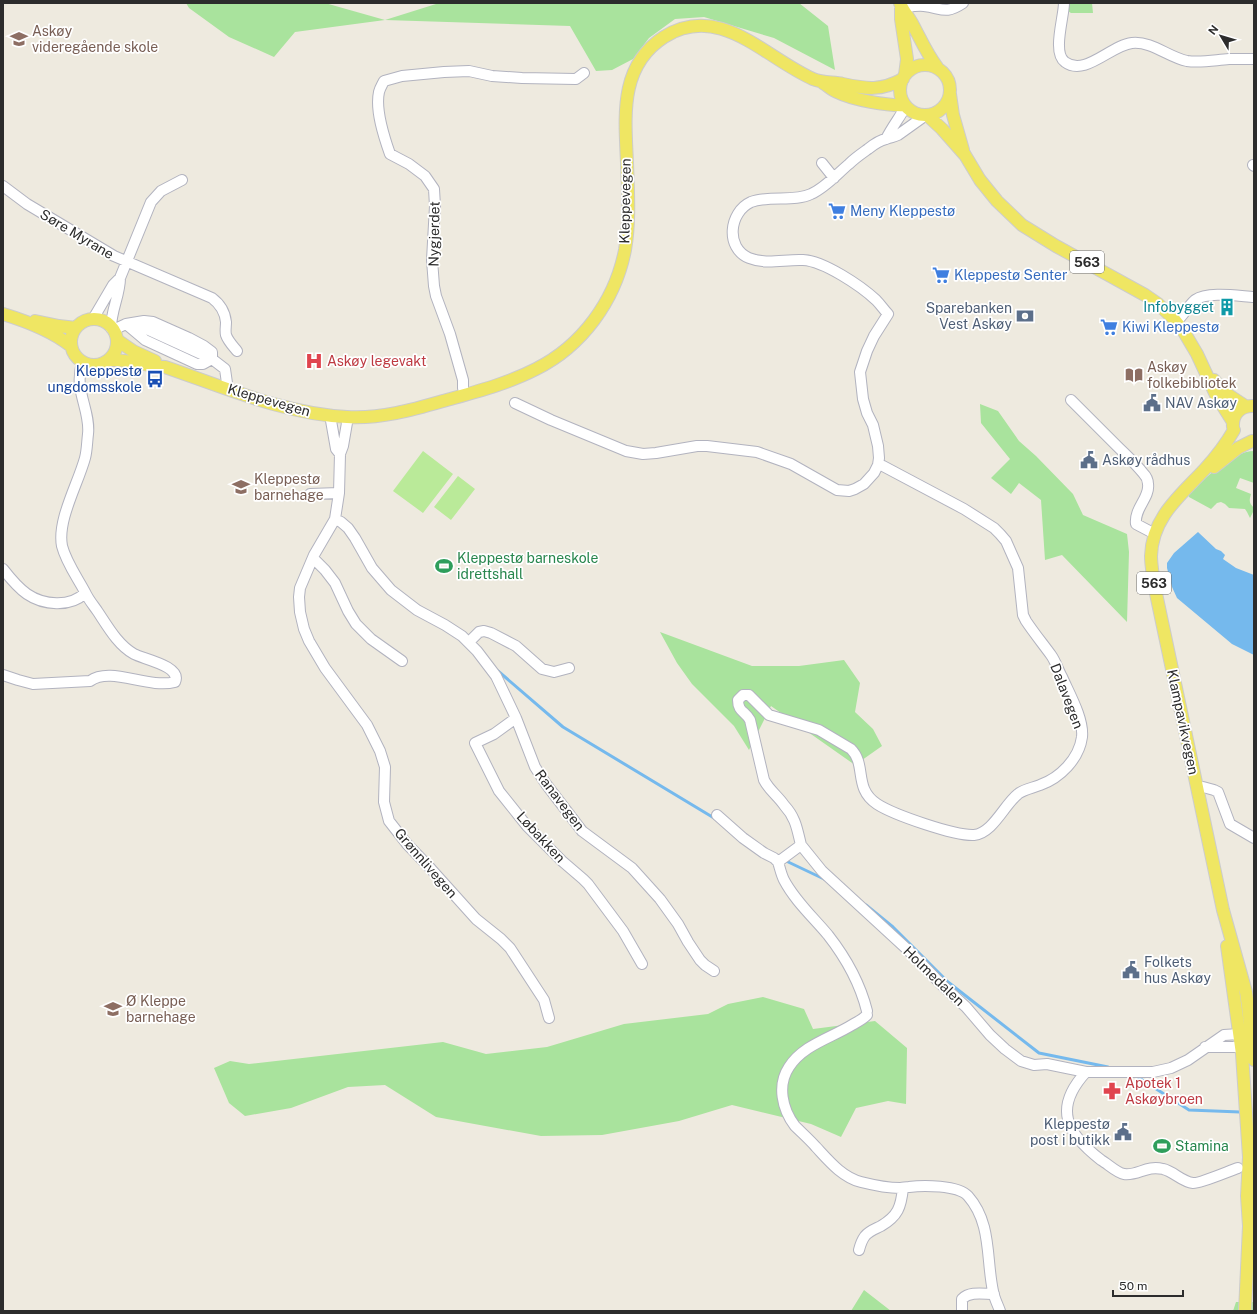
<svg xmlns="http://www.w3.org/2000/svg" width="1257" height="1314" font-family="'Public Sans',sans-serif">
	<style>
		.green { fill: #a9e39d }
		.pitch { fill: #baea99 }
		.water { fill: #75b9ed }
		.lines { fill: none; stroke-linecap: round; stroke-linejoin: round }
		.stream { stroke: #75b9ed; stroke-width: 3 }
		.minor-casing { stroke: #b2b3bf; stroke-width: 12 }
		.major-casing { stroke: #ccc; stroke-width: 14 }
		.minor { stroke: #fff; stroke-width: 10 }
		.major { stroke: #efe663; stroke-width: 12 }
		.labels { text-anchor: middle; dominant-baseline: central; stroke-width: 3.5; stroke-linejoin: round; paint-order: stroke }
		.shield { fill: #fff; stroke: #6b6b6b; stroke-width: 1 }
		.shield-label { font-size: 13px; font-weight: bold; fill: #2c2c2c }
		.education-label { font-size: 14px; fill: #785e54; stroke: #fff; text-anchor: start }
		.street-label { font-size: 14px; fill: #2c2c2c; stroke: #fff }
		.shop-label { font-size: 14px; fill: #366cbe; stroke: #fff; text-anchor: start }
		.culture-label { font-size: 14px; fill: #0d838f; stroke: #fff; text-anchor: end }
		.service-label { font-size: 14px; fill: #4e5e75; stroke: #fff; text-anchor: start }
		.health-label { font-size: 14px; fill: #be3a42; stroke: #fff; text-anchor: start }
		.transit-label { font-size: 14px; fill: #164399; stroke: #fff; text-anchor: end }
		.leisure-label { font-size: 14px; fill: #27864d; stroke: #fff; text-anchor: start }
	</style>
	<rect width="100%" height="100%" fill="#eeeadf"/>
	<path class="green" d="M186,3H325L385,20L436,4V3H799L828,26L835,70L774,38L704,17L675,19L649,38L633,59L612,70L596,71L570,26L385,20L295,32L274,57L229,37L189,8Z
		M1056,3H1092L1093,13H1071Z
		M980,404L998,411L1019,441L1036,456L1073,494L1083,515L1127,534L1129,552L1127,622L1062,555L1045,560L1041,500L1019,483L1011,494L991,478L1010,459L981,423Z
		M1254,451V483L1240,478L1236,488L1251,494C1249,501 1249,503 1254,508V510L1250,518L1247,512L1245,509L1229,508L1225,504L1221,502L1217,503L1211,509L1189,497L1188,494C1204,480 1232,451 1254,451Z
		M660,632L752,666H799L844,660L860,683L855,712L873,729L882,746L855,765L771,706L749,750L734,726L692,684L677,663Z
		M763,997L804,1009L813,1029L875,1021L907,1048L906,1104L888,1101L856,1108L841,1137L811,1124L732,1105L679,1121L602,1135L541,1136L436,1117L385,1085L348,1087L291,1108L245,1116L229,1103L214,1068L230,1061L249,1064L443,1042L486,1054L547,1047L624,1024L708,1014L728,1004Z
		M864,1290L891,1311H851Z
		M1236,1302H1254V1311H1233Z"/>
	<path class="pitch" d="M423,451L453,474L423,513L393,491Z
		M458,476L475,489L451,520L434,507Z"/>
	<path class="water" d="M1198,532L1216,549L1221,551L1225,555L1223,559L1236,568L1254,575V655L1232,644L1177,598L1172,587L1167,568V563L1174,553Z"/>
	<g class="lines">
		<path class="stream" d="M498,671L563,727L714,818
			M784,860L824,879
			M866,905L893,927L948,982L1039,1053L1108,1067
			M1136,1076L1189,1110L1240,1112L1242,1114"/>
		<g class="minor-casing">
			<path id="minor" d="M1064,3C1064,17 1052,53 1065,62C1085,77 1111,45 1132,43C1152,41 1168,57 1187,61C1201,63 1215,60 1229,59C1238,59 1246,59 1254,59
				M901,8C909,7 916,5 924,6C942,8 945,15 963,3
				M886,139C892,127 900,117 906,106
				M822,163L834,178
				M1253,165L1254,166
				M3,186L27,204L114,256L212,298C220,304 225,312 226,322C226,327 225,331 226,335C228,341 233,346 237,351
				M93,319L113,285L120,278
				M144,321L153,322L189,338L204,346L212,352V359L203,364H197L145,340L126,324Z
				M1176,322C1183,316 1188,306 1195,300C1208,291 1238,296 1254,297
				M111,328C111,310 120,295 120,278L151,202L161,191L182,180
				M113,330L126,324L142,327L212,359L225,369L227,383V388
				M465,395L463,388V380L450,334L436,296L434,286L432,260L435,206L434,189L425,176L409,164L390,154C384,137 375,110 379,92C380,88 382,85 384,81L402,76L444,72L469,71L492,76L522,78L576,79L584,73
				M1071,400C1086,415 1102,431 1117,446C1126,455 1135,463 1143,473C1146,476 1148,479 1148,484C1150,498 1134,508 1136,524L1155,534
				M515,403L551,420L626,451L643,454L656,453L697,446H707L757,452L791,464L837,490L849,491L855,489L864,484L874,473L878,465L879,458L878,446L873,425L867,413L863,399L860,372L867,351L874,336L888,314C884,310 881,305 876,300C861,286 824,261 803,260C785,259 766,265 749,258C725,248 729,212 751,202C769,195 795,202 811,194C825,188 837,174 849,164C855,158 861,154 868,149C873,145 880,140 886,139C891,137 894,137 898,135L926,115
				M330,415L336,449L340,454
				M348,417L343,446L340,454L339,493L335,519L314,555L300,588L299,597L300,612L304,629L309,641L325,668L367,725L380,751L385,767L384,802L389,821L407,844L431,869L476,919L501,939L510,948L544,1000L549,1018
				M310,494L339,493
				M335,519L341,522L348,528L355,538L372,568L391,590L417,610L445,625L462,636L477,651L496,676L516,718L535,767L546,784L582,831L632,868L660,899L678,924L688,942L700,960L705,965L714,971
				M313,558L325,570L335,583L348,611L356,624L371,639L402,661
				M3,569C10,578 17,587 27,594C43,605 70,608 85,593
				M469,642L479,632L484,631L491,633L516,646L542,669L554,672L569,668
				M3,675L18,680L33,684L90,681C111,666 147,689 175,682C182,666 143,659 134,654C118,645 108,627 98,612C94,606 88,599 85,592C77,577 66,562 62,546C57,520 78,484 85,458C87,451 87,442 88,434C90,418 82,402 80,386C79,378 80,370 82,362
				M516,718L494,734L475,743L499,791L527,826L562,861L583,879L588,884L623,931L642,964
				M1203,787L1214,790L1218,792L1230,824L1254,838
				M717,815L743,838L764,853L774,858L778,862
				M801,845C797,829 796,818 784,805C778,796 769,790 764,780L750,720C745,711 738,712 738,700L743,695H749L769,715L819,730L851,749C867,765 853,788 877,804C894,815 955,836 974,835C993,833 1004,805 1018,794C1024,789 1033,788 1040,785C1060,778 1079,759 1082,737C1084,719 1069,693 1062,677C1058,670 1056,662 1051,655C1043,644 1034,633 1026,621L1023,615L1018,568L1006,541L1000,534L994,528L964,509L883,466L878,465
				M867,1011C860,983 846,958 828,935C813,917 795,901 784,880C781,874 780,868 778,862L801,845L822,871L909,951L942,985L966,1007L990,1035L1005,1049L1021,1061L1034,1065L1047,1064L1086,1072H1153L1171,1068L1188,1060L1224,1035L1239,1034L1247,1036
				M867,1015C862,1020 857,1022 852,1025C831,1038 803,1045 789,1067C777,1085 782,1109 795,1126C802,1133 810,1140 816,1147C829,1161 842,1177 861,1182C873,1185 888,1188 900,1188C903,1188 906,1187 909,1187C923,1185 958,1185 968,1196C992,1223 986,1259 993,1291C994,1298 998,1305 1000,1311
				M1205,1047H1241L1246,1043
				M1086,1072C1053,1108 1066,1133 1101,1160C1108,1164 1117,1173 1124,1174C1138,1176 1146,1165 1163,1169C1173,1171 1182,1182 1193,1183C1199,1184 1229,1171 1238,1168
				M859,1250C860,1246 862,1240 865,1236C869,1231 875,1229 881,1226C898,1216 901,1207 903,1188
				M962,1311V1299C970,1291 983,1294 994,1294"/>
		</g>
		<g class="major-casing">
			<path id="major" d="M900,3C903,11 909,17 913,25C921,40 927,54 937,67
				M901,8V19L907,59L905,75
				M900 90a25 25 0 1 1 50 0a25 25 0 1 1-50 0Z
				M823,83C828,86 832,90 837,92C853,100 888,106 905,105
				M950,94L953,115L963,150
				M927,115L942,129L965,155L980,180L997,201L1022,225L1056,246L1145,295L1158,304L1173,318L1184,332L1197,354L1216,395L1233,422
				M3,314C26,321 52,331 71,346
				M71 342a23 23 0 1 1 46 0a23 23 0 1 1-46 0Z
				M35,321L59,326L76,328
				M117,340L133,351L155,361
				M109,360C128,359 146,366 165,367C224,387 284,414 347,417C380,419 412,410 443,401C475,392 507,384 536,369C582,346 615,301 625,250C630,221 628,192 627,163C625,116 619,66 664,37C720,2 765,58 813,79C822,83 833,82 843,84C867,89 881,91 903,79
				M1214,380L1227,394L1245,406
				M1233,427C1232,414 1241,405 1254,406
				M1234,430C1226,444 1216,457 1205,469C1181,495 1152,517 1151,556C1151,565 1153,575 1154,584L1223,910L1246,992L1248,1006L1254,1060
				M1214,467L1238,448L1252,441
				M1227,946L1242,1054L1249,1157L1247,1196L1249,1226L1245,1311"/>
		</g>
		<use href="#minor" class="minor"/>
		<use href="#major" class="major"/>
	</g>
	<defs>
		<g id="school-bare" transform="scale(1.38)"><path d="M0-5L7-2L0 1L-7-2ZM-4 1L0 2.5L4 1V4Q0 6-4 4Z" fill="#8d6e63" stroke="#fff" stroke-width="2.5" paint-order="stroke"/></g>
		<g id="supermarket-bare" transform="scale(1.38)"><path d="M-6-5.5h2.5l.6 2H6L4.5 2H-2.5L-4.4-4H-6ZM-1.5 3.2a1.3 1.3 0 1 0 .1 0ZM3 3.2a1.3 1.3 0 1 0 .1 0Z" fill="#3f7fe0" stroke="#fff" stroke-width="2.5" paint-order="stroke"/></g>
		<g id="building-bare" transform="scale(1.38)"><path d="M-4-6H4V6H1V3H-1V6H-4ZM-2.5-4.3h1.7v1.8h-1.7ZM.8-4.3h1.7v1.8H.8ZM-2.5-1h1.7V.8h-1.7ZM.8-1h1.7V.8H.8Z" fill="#0f9aa8" stroke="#fff" stroke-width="2.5" paint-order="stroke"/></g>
		<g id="bank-bare" transform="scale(1.38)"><path d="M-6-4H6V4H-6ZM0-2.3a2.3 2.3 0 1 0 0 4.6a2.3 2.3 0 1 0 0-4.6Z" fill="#5c6f8a" stroke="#fff" stroke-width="2.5" paint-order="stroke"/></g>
		<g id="hospital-bare" transform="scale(1.38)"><path d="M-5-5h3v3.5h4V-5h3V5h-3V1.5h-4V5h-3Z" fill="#e0444e" stroke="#fff" stroke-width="2.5" paint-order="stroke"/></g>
		<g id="library-bare" transform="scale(1.38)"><path d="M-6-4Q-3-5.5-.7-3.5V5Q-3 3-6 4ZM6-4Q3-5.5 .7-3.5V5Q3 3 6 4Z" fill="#8d6e63" stroke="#fff" stroke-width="2.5" paint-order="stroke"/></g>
		<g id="bus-bare" transform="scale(1.38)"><path d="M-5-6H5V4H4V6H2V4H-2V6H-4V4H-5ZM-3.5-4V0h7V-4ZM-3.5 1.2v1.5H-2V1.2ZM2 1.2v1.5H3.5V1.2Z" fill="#1a4fb4" stroke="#fff" stroke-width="2.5" paint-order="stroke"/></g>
		<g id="civic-bare" transform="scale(1.38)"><path d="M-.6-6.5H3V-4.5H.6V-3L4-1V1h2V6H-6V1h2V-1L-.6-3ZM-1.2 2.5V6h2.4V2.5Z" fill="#5c6f8a" stroke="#fff" stroke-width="2.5" paint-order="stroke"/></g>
		<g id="stadium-bare" transform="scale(1.38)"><path d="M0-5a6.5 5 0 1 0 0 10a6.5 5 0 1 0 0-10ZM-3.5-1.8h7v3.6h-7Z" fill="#2e9e5b" stroke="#fff" stroke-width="2.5" paint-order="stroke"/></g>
		<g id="pharmacy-bare" transform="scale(1.38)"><path d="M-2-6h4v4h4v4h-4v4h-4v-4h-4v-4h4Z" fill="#e0444e" stroke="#fff" stroke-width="2.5" paint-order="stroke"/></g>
	</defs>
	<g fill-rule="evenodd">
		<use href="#school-bare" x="19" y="39"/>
		<use href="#supermarket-bare" x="837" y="211"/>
		<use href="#supermarket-bare" x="941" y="275"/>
		<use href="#building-bare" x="1227" y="307"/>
		<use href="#bank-bare" x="1025" y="316"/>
		<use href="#supermarket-bare" x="1109" y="327"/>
		<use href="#hospital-bare" x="314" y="361"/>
		<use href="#library-bare" x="1134" y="375"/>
		<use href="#bus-bare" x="155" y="379"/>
		<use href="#civic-bare" x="1152" y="403"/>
		<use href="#civic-bare" x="1089" y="460"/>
		<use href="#school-bare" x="241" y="487"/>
		<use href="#stadium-bare" x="444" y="566"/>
		<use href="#civic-bare" x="1131" y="970"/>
		<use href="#school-bare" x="113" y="1009"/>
		<use href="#pharmacy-bare" x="1112" y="1091"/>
		<use href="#civic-bare" x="1123" y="1132"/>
		<use href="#stadium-bare" x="1162" y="1146"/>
	</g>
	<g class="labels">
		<g class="shield">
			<rect x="1070" y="251" width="34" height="22" rx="3"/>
			<rect x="1137" y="572" width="34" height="22" rx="3"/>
		</g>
		<g class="shield-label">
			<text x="1087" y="262">563</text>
			<text x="1154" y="583">563</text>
		</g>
		<g class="education-label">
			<text x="32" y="31">Askøy<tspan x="32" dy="16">videregående skole</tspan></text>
			<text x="1147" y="367">Askøy<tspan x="1147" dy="16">folkebibliotek</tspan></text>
			<text x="254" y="479">Kleppestø<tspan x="254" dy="16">barnehage</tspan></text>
			<text x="126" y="1001">Ø Kleppe<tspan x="126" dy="16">barnehage</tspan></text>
		</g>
		<g class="street-label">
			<text transform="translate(625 201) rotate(-89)">Kleppevegen</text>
			<text transform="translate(77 234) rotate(31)">Søre Myrane</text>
			<text transform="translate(434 234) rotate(-89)">Nygjerdet</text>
			<text transform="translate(269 400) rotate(16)">Kleppevegen</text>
			<text transform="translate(1067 696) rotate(69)">Dalavegen</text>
			<text transform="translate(1183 722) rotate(78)">Klampavikvegen</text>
			<text transform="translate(560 800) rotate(53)">Ranavegen</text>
			<text transform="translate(541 837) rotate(47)">Løbakken</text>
			<text transform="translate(426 863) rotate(49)">Grønnlivegen</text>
			<text transform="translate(934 976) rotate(44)">Holmedalen</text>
		</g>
		<g class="shop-label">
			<text x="850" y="211">Meny Kleppestø</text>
			<text x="954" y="275">Kleppestø Senter</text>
			<text x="1122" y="327">Kiwi Kleppestø</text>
		</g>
		<g class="culture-label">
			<text x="1214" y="307">Infobygget</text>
		</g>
		<g class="service-label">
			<text x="1012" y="308" text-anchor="end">Sparebanken<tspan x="1012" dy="16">Vest Askøy</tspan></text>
			<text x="1165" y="403">NAV Askøy</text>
			<text x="1102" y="460">Askøy rådhus</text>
			<text x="1144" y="962">Folkets<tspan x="1144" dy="16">hus Askøy</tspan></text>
			<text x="1110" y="1124" text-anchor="end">Kleppestø<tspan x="1110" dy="16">post i butikk</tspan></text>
		</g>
		<g class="health-label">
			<text x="327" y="361">Askøy legevakt</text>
			<text x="1125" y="1083">Apotek 1<tspan x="1125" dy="16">Askøybroen</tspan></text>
		</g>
		<g class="transit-label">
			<text x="142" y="371">Kleppestø<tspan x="142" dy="16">ungdomsskole</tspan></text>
		</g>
		<g class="leisure-label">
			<text x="457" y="558">Kleppestø barneskole<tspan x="457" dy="16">idrettshall</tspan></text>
			<text x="1175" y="1146">Stamina</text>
		</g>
	</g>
	<rect width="1257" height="1314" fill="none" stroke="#2c2c2c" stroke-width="8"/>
	<g transform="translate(1221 36) rotate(308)" stroke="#ffffff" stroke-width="3" paint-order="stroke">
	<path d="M0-3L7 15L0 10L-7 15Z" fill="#2c2c2c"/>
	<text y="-6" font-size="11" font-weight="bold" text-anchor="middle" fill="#2c2c2c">N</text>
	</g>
	<path d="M1113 1290v6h70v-6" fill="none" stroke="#2c2c2c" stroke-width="2"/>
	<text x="1119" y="1290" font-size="12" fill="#2c2c2c" stroke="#ffffff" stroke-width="3" paint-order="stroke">50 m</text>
</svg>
